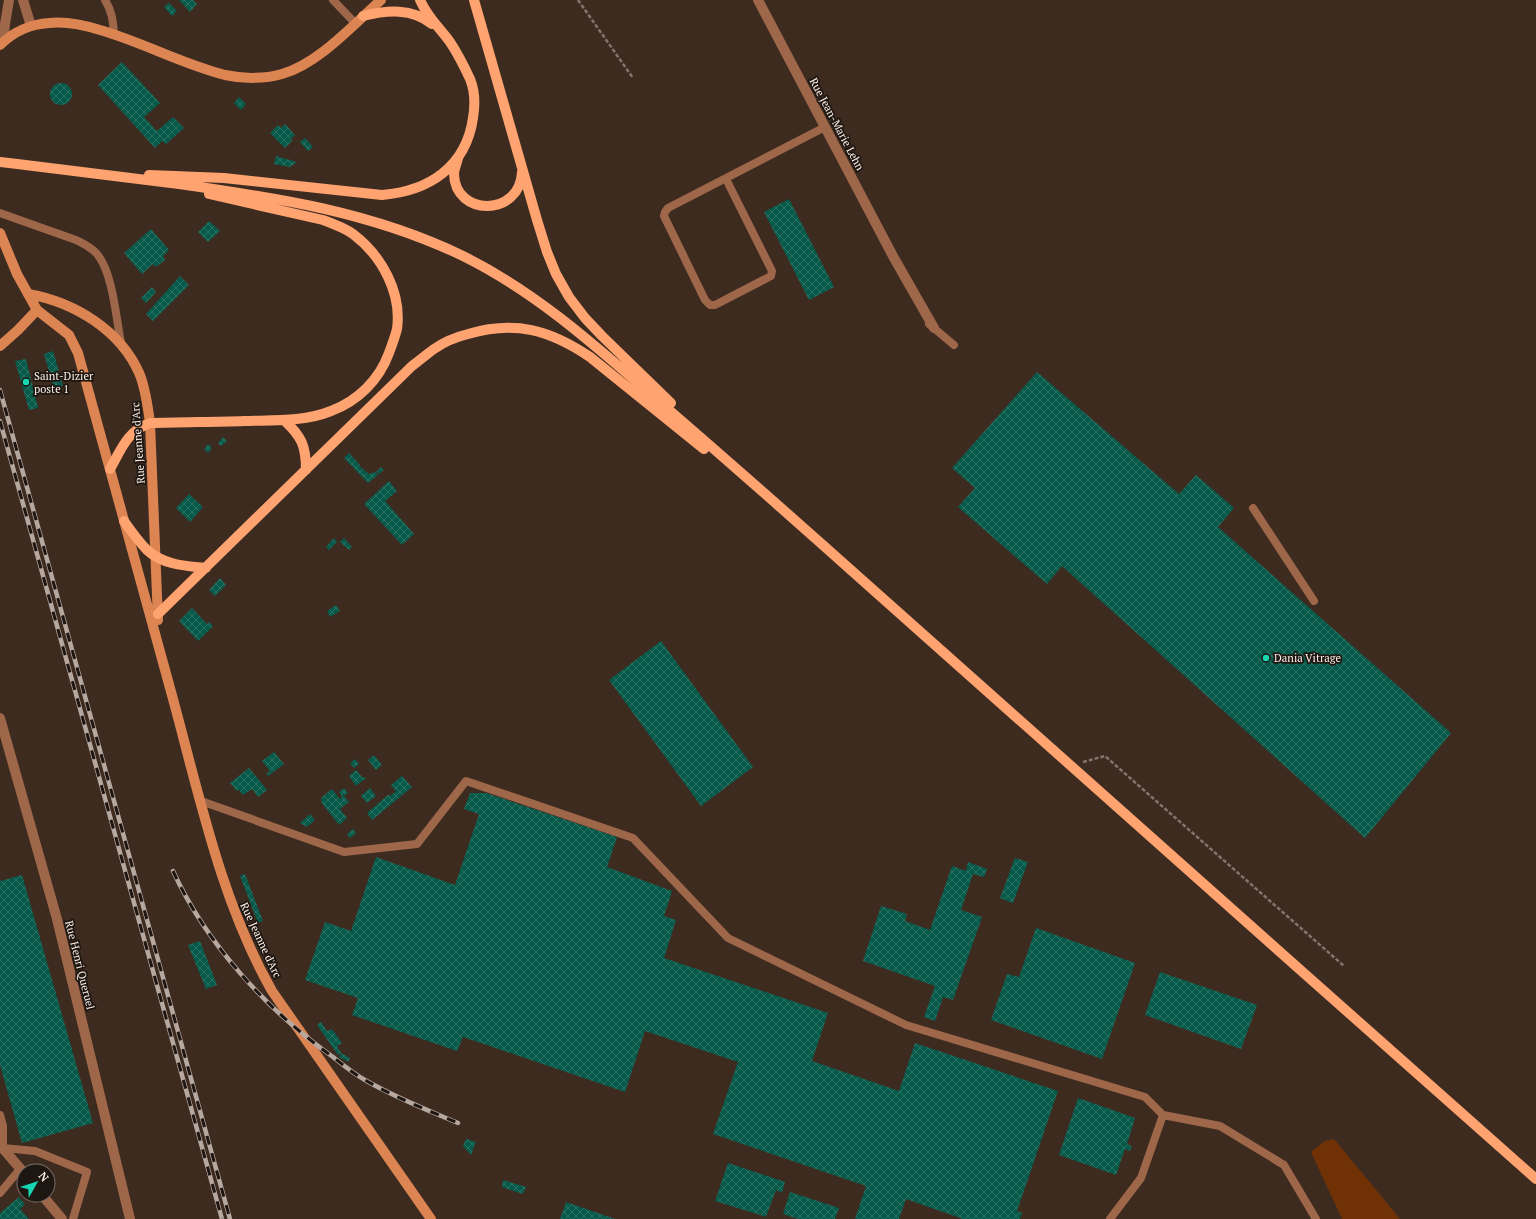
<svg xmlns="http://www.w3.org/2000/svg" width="1536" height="1219" font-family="'PT Serif',serif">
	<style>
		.water { fill: #703205 }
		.building { fill: url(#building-cross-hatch) }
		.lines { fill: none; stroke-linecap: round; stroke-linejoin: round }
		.path { stroke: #85746b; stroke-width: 2.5; stroke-dasharray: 4 2; stroke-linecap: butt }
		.service { stroke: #9f6749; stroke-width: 8 }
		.minor { stroke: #9f6749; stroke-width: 10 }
		.tertiary { stroke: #9f6749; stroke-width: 10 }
		.secondary { stroke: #dd8552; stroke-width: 10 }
		.primary { stroke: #ffa371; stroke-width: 10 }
		.rail-casing { stroke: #b6a79f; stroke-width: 4.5 }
		.rail { stroke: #1e1611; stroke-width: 3; stroke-dasharray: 9; stroke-linecap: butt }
		.poi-dot { fill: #16d5b3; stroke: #1e1611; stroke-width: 1.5 }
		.labels { text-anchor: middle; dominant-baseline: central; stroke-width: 3.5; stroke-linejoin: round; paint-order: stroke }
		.street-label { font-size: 11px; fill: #fef1ea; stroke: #1e1611 }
		.poi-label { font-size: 11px; fill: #fef1ea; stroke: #1e1611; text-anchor: start }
	</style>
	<defs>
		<pattern id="building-cross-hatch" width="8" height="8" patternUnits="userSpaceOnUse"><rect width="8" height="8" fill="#075a4a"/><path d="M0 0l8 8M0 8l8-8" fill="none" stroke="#2c7264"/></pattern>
	</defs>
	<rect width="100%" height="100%" fill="#3e2b20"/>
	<path class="water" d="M1334,1139L1400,1219H1342L1311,1152L1325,1141Z"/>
	<path class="building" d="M179,0H193L197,4L190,12Z
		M169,3L177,11L172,16L164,7Z
		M122,62L160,103L144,117L157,131L173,117L184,128L166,144L162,141L155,148L98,85Z
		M50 94a11 11 0 1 1 22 0a11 11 0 1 1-22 0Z
		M239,97L246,104L241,110L234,103Z
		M285,124L295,135L291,139L292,141L285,148L270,133L278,125L281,128Z
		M305,138L313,147L308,151L300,142Z
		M276,156L297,162L290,167L274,164Z
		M789,199L834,287L809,300L764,212Z
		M209,221L220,231L208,242L198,232Z
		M151,229L169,250L163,256L165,260L156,267L153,264L142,274L124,253Z
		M180,276L189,285L153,321L146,314Z
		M152,287L156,292L146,303L141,298Z
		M53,351L63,386L54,389L44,354Z
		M26,359L38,408L29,410L15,361Z
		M1037,372L1179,494L1196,475L1234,508L1218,527L1451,733L1365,838L1062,566L1047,584L958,507L975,488L952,468Z
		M223,437L227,441L221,446L218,443Z
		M208,444L212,448L208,453L204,449Z
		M349,453L360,465L359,466L369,474L375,472L378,475L368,483L344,458Z
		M381,467L384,470L379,474L376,472Z
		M389,481L397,491L385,501L414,534L402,545L364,504Z
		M189,494L203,507L190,522L176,508Z
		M334,538L337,542L329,550L326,547Z
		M344,538L352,547L349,550L340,542Z
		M220,578L226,585L215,596L209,590Z
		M336,605L340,611L330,617L327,611Z
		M192,608L207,624L209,622L213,626L198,641L179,621Z
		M661,641L753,767L701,806L609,680Z
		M274,752L284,764L268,776L266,774L270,771L262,761Z
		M374,755L382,765L376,770L368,760Z
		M355,759L359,764L354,768L350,763Z
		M249,768L267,790L258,797L252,789L243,795L239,790L237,791L230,783Z
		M356,770L362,777H364L366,778L356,786L349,776Z
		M402,776L412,787L372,820L367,813L388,795L390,796L396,791L391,785Z
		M344,788L348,793L344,796L349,802L340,809L347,818L339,825L321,802L322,800L321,798L332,789L340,799L342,797L339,792Z
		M370,788L376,796L367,803L361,796Z
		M470,793H486L617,837L607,867L672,891L664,916L676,920L664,958L828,1013L812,1061L899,1091L915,1043L1058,1091L1017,1211L1022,1213L1020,1219H963L906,1199L899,1219H855L866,1186L713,1134L738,1062L645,1031L625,1092L463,1037L457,1051L352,1015L358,998L305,980L325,922L351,931L376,857L455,885L479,814L464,809Z
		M310,814L315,820L307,827L300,823Z
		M353,829L356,833L350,838L347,834Z
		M1015,858L1028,862L1013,903L1000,898Z
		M968,862L987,869L984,877L973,874L961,910L982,917L953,1000L943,997L935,1021L924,1017L935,986L863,961L881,906L907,914L905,921L930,930L952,866L966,871Z
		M245,874L263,921L258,923L240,876Z
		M22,875L93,1123L22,1143L0,1065V881Z
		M1036,928L1135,963L1102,1059L991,1020L1007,974L1019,977Z
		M200,941L217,985L206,989L188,945Z
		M1160,972L1257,1005L1241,1049L1145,1015Z
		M321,1022L327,1031L332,1029L342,1043L337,1046L341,1053L338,1055L317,1025Z
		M341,1053L350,1058L348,1062L339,1057Z
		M1078,1098L1135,1118L1127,1144L1132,1146L1130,1151L1125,1149L1116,1175L1059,1155Z
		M466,1139L476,1142L471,1155L463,1146Z
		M728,1163L785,1182L782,1193L776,1190L766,1217L715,1201Z
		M503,1180L526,1187L523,1194L502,1187Z
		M790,1192L839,1208L835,1219H798L783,1214Z
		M19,1197L25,1204L20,1209L29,1219H0V1213Z
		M566,1202L615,1219H560Z"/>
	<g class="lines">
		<path class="path" d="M578,0L633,78
			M1083,762L1105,756L1344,966"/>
		<path class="service" d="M105,0C112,11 113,21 114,34
			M333,0L355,23
			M726,179L772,271L771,276L715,305H710L705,300L664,216L665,212L668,208L825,127
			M0,213L76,240C84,244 91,247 97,254C113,273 116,318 121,343
			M929,324L954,345
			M1253,508L1314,601
			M201,801L344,852L417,844L466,781L633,838L728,938L906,1025L1145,1097L1163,1115
			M0,1115L3,1126V1148L35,1151L87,1172L73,1219
			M0,1193L20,1169
			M1110,1219L1141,1178L1163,1115L1220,1126L1284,1165L1316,1219"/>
		<path class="minor" d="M23,0L31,26
			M758,0L894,258L934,328
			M3,41L5,24L9,0
			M0,1145L24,1173
			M42,1195L62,1219"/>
		<path class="tertiary" d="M0,718L57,919L130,1219"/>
		<path class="secondary" d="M0,45C13,32 31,24 49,23C66,21 84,25 100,30C142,42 182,64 225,75C243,79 265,79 282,74C318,64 353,25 381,0
			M0,233L17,274L37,310L69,335L78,353C109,468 142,583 173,699C200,798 221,901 272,991L431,1219
			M28,294C74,302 121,330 140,375C146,391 148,407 150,423L158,620
			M0,346L18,330L37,310"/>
		<path class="primary" d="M474,0L537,220L547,252L556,274L569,297L585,318L602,336L671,403
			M363,16C387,10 412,8 432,24
			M458,158C457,163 454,169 454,174C455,217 520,217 522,172
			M0,162C60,169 120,177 179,184C278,198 372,212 463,256C538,293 599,349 661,403C728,461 795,520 861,579C1085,780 1311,979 1536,1179
			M149,175L224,178L382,195C429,191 466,167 473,118C475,106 475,91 470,79C464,66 458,54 450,42C439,27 428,18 420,0
			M284,420C302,437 306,446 306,470
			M110,469C121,450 127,431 150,423C181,422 213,422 244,421C273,420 304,422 331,411C358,401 379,380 389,353C392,345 395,337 397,329C402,293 382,256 353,234C345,228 334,224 323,220L209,194
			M124,521C131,531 139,542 147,550C163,565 186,566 206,568
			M158,614L412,366C420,360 427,354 434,349C444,342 456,337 468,334C515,320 550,330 590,357L704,449"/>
		<g class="rail-casing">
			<path id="rail" d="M0,390L230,1219
				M0,421L222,1219
				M173,871C207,945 267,1010 333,1057C343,1065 354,1074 365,1080C394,1097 427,1110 458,1123"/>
		</g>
		<use href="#rail" class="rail"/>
	</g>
	<g class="poi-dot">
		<circle cx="26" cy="382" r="4"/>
		<circle cx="1266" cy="658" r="4"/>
	</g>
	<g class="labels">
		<g class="street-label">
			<text transform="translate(837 124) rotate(62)">Rue Jean-Marie Lehn</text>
			<text transform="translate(138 443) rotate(-94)">Rue Jeanne d'Arc</text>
			<text transform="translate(261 940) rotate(65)">Rue Jeanne d'Arc</text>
			<text transform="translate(80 965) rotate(76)">Rue Henri Queruel</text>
		</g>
		<g class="poi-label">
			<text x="34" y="376">Saint-Dizier<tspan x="34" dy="13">poste 1</tspan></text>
			<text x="1274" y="658">Dania Vitrage</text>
		</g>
	</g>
	<g transform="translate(36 1183) rotate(51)"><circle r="19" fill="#1e1611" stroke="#786e68"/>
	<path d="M0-3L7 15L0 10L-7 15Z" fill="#16d5b3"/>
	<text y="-6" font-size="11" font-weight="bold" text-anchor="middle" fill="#fef1ea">N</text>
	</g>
</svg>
